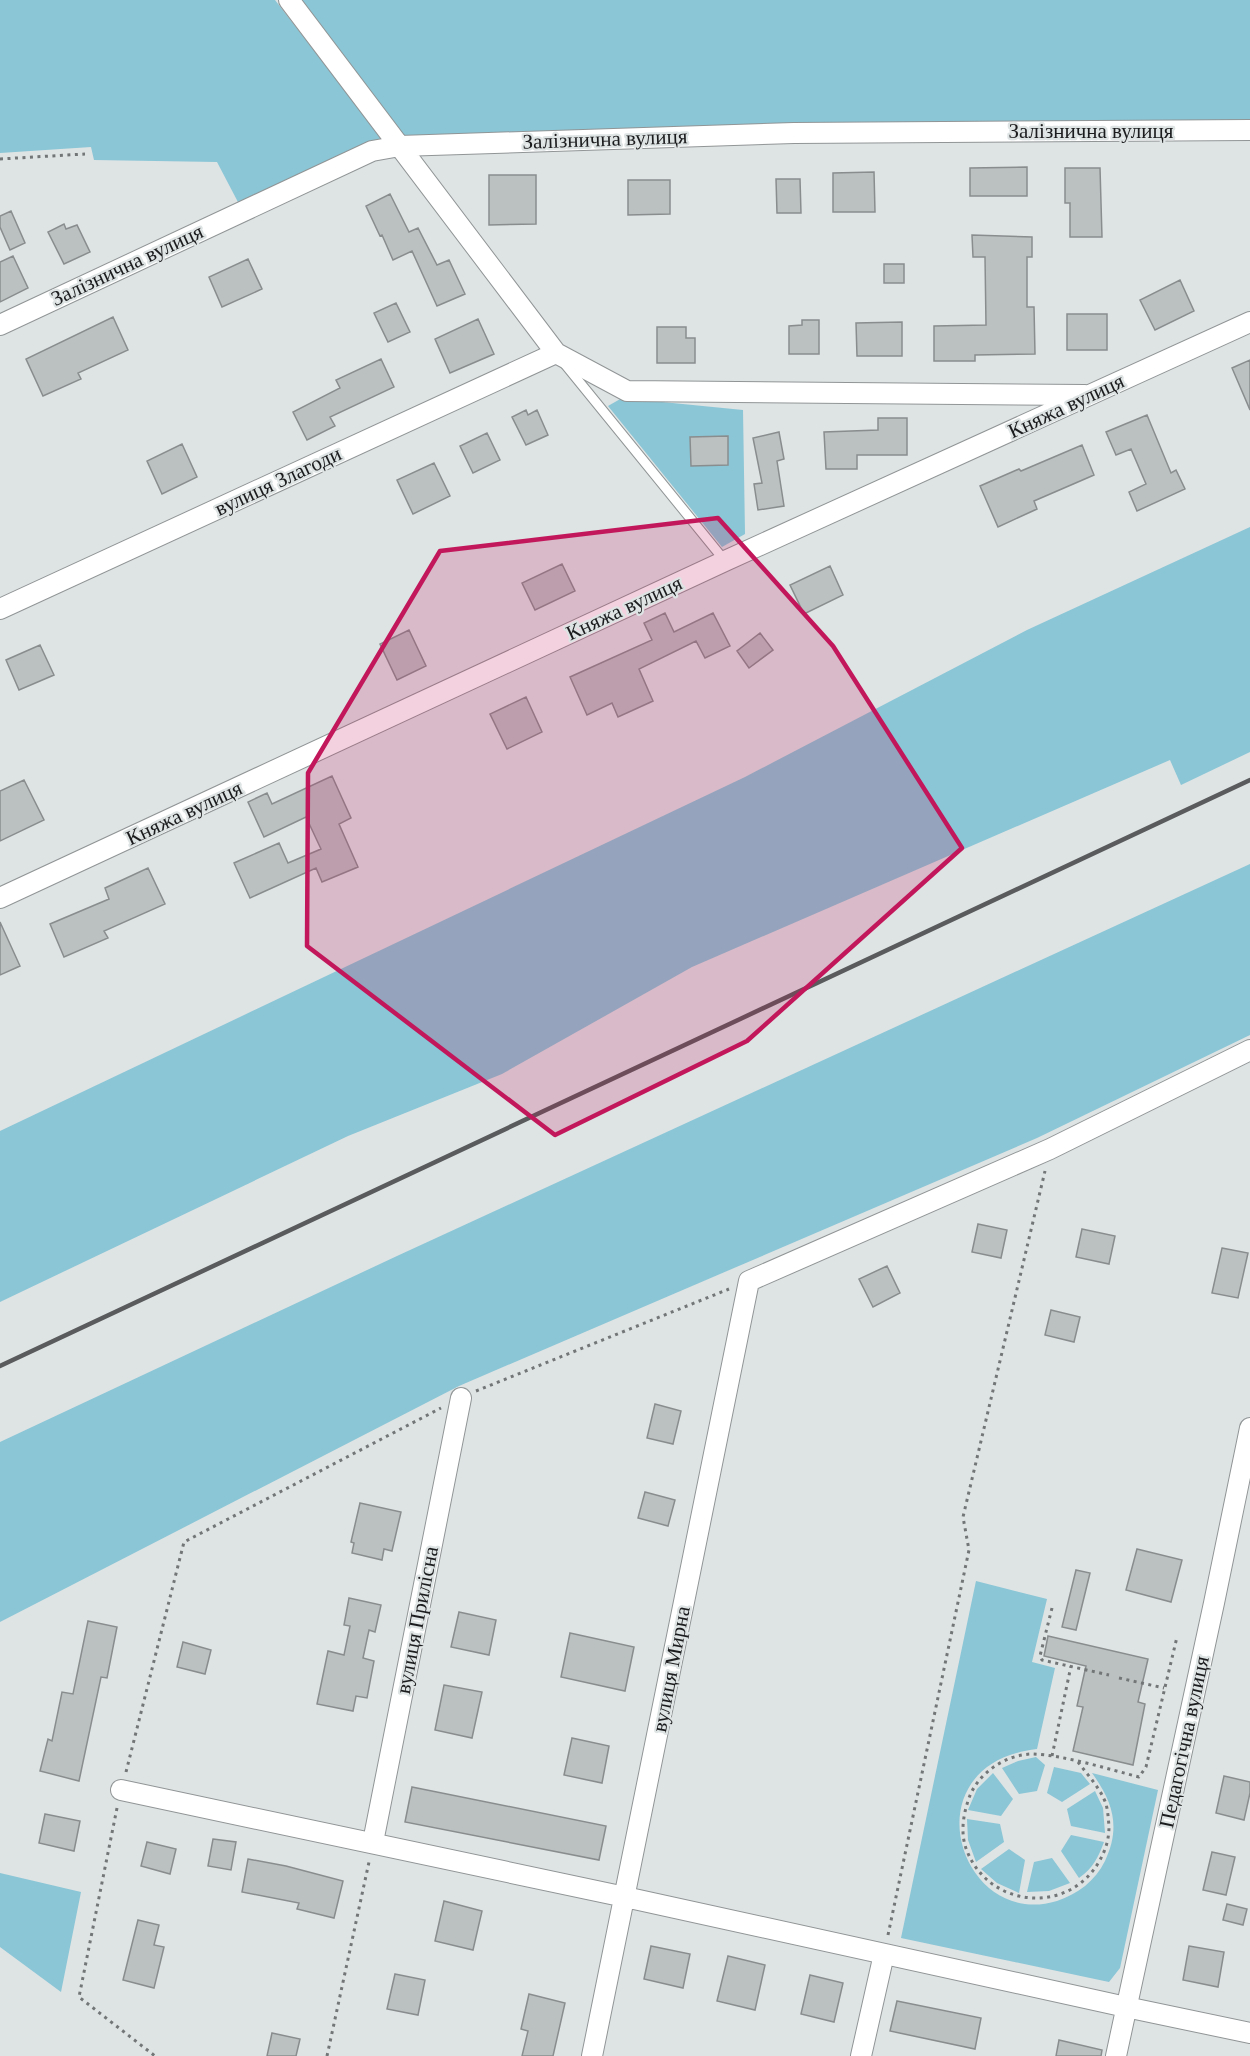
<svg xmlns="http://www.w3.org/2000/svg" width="1250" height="2056" font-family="'Times New Roman',serif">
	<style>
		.green { fill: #8ac6d6 }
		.building { fill: #bbc0c1; stroke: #898d8e; stroke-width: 1.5 }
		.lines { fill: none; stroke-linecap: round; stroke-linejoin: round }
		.service-casing { stroke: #919596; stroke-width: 11 }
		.minor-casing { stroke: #919596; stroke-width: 22 }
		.path { stroke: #737677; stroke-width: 3; stroke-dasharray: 3 4.5; stroke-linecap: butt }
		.service { stroke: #fff; stroke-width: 9 }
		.minor { stroke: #fff; stroke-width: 20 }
		.rail { stroke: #595b5c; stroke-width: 4.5 }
		.marked { fill: #c2185b; fill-opacity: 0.2; stroke: #c2185b; stroke-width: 4.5; stroke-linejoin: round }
		.labels { text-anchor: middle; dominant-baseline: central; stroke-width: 4.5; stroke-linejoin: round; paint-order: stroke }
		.street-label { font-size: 21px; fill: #1b1c1d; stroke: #dee3e4 }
	</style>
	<rect width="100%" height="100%" fill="#dee3e4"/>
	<path class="green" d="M0,0H275L383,140L239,204L217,162L94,160L91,147L0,153Z
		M300,0H1250V121L795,124L404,136Z
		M622,398L743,410L745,534L722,547L608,406Z
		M1250,527V752L1181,785L1170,760L692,967L502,1074L348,1136L0,1302V1131L745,777L1027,630Z
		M1250,864V1035L1037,1138L459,1386L0,1622V1442L397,1256Z
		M976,1581L1047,1599L1032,1662L1055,1668L1037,1749C907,1764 959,1931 1057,1901C1078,1894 1095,1881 1105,1861C1121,1827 1113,1802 1092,1773L1158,1790L1120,1968L1109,1982L901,1938Z
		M1036,1757L1045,1765L1037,1791L1019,1794L1002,1768L1018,1761Z
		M1054,1767L1081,1773L1090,1784L1062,1802L1047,1793Z
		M993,1773L1013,1799L1001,1816L968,1810L977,1789Z
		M1095,1791L1103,1808L1105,1833L1071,1826L1067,1809Z
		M967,1819L1000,1824L1004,1842L976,1862L968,1840Z
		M1071,1835L1104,1842C1098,1858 1093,1868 1079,1878L1061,1851Z
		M1009,1849L1025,1860L1019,1893L997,1883L981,1869Z
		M1052,1858L1070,1883L1049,1891L1027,1892L1034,1862Z
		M0,1873L81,1892L61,1992L0,1947Z"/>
	<path class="building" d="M1027,167V196H970V168Z
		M1065,168H1100L1102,237H1070V203H1065Z
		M874,172L875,212H833V173Z
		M489,175H536V224L489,225Z
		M776,179H800L801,213H777Z
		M628,180H670V214L628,215Z
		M390,194L409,232L418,228L437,265L449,260L465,294L437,306L412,251L393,260L382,235L380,236L366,206Z
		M11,211L25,243L10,250L0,227V216Z
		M64,224L66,229L77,225L90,252L64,264L48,232Z
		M972,235L1032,237V257H1027V307H1034L1035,354L975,355V361H934V326L986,325L985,257H973Z
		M13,256L28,288L0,302V262Z
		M248,259L262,289L222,307L209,277Z
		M884,264H904V283H884Z
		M1180,280L1194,311L1155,330L1140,300Z
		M396,303L410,332L388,342L374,313Z
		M1067,314H1107V350H1067Z
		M113,317L128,350L78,373L81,379L43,396L26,359Z
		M478,319L494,354L450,373L435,339Z
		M802,320H819V354H789V326L802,325Z
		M902,322V356H857L856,323Z
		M657,327H686V338H695V363H657Z
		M381,359L394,387L330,417L335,426L307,440L293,412L340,388L336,380Z
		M1250,360V410L1232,368Z
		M526,410L528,415L537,410L548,435L526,445L512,417Z
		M1147,415L1171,473L1176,470L1185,489L1137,511L1129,492L1146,484L1131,449L1116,455L1106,432Z
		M878,418H907V455H857V469H826L824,432L878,430Z
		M779,432L784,459L777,461L784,506L758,510L754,484L762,483L753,438Z
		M487,433L500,460L473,473L460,446Z
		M728,436V465L691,466L690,437Z
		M182,444L197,477L162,494L147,461Z
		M1082,445L1094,475L1034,501L1037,509L998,527L980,486L1019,469L1021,471Z
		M434,463L450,496L413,514L397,480Z
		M562,564L575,591L535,610L522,583Z
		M830,566L843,595L804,614L790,585Z
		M665,613L674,632L713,613L730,646L705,658L696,641L639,669L653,701L618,717L612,703L587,715L570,677L652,640L644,623Z
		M409,630L426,666L397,680L380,644Z
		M760,633L773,650L749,668L737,651Z
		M40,645L54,675L19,690L6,660Z
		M526,697L542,732L507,749L490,714Z
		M332,776L351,818L339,824L358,867L322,882L316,868L250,898L234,863L279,843L288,863L321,849L306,817L264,837L248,802L267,793L272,804Z
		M24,780L44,820L0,841V791Z
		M148,868L165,904L104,931L108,938L64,957L50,924L109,899L105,888Z
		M0,922L20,966L0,975Z
		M978,1224L1007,1230L1001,1258L972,1252Z
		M1082,1229L1115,1236L1109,1264L1076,1257Z
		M1222,1248L1248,1253L1238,1298L1212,1293Z
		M887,1266L900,1293L873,1307L859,1279Z
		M1051,1310L1080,1317L1074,1342L1045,1335Z
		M655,1404L681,1411L673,1444L647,1438Z
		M645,1492L675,1500L668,1526L638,1518Z
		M360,1503L401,1512L392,1551L384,1549L382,1560L352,1553L354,1543L351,1542Z
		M1137,1549L1182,1560L1171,1602L1126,1590Z
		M1076,1570L1090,1573L1076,1630L1062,1627Z
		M349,1598L381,1605L375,1632L369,1630L363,1658L374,1661L367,1698L356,1696L353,1711L317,1704L328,1651L344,1655L350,1626L344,1625Z
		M459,1612L496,1620L489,1655L451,1647Z
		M88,1621L117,1627L107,1678L101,1677L79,1781L40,1771L48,1739L52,1741L62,1692L73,1694Z
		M570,1633L634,1647L625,1691L561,1677Z
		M1048,1636L1148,1659L1138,1702L1145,1704L1133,1765L1073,1751L1083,1707L1077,1706L1086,1666L1044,1656Z
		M183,1642L211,1650L205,1674L177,1667Z
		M444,1685L482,1692L472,1738L435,1730Z
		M572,1738L609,1746L602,1783L564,1775Z
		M1224,1776L1250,1782V1793L1244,1820L1216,1813Z
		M412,1787L606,1826L599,1860L405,1822Z
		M45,1814L80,1821L74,1851L39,1843Z
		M213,1839L236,1842L231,1870L208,1866Z
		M147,1842L176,1849L170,1874L141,1866Z
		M1212,1852L1235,1857L1226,1895L1203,1890Z
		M248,1859L286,1866L343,1881L334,1918L297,1909L299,1903L242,1892Z
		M444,1901L482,1911L473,1950L435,1941Z
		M1227,1904L1247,1909L1243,1925L1223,1920Z
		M138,1920L159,1925L154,1945L164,1947L154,1988L123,1980Z
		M651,1946L690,1954L683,1988L644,1979Z
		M1189,1946L1224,1952L1218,1987L1183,1980Z
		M728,1956L765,1965L755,2010L717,2001Z
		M395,1974L425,1980L418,2015L387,2009Z
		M810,1975L843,1983L834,2022L801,2014Z
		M529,1994L565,2003L553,2056H522L528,2031L521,2029Z
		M897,2001L981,2018L975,2049L890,2031Z
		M272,2033L300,2039L296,2056H267Z
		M1059,2040L1102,2050L1101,2056H1056Z"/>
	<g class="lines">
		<g class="service-casing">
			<path id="service" d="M564,363L725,561"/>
		</g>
		<g class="minor-casing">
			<path id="minor" d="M289,0L556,353L627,391L1085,395
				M0,325L372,151L400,146L794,133L1250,130
				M0,609L556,353
				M0,898L725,561L1250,322
				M121,1790L625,1897L1126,2007L1250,2033
				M373,1842L461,1398
				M592,2056L749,1281L1050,1149L1250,1050
				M861,2056L884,1954
				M1116,2056L1214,1603L1250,1428"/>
		</g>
		<path class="path" d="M0,159L85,154
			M476,1391L729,1289
			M1052,1608L1040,1656L1042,1660L1109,1675
			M1119,1678L1164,1688
			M1052,1756L1071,1666
			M1078,1762C1087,1774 1098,1786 1104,1799C1108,1807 1108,1817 1109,1826C1109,1839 1106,1849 1100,1860C1070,1915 990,1909 967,1851C960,1834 963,1815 969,1798C978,1773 1006,1754 1033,1754C1063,1755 1108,1769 1139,1777L1146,1767L1177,1637
			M126,1772L184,1542L441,1408
			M117,1808L79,1997L155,2056
			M888,1935L969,1550L963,1517L1045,1171
			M327,2056L369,1862"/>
		<use href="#service" class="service"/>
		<use href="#minor" class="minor"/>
		<path class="rail" d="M0,1366L1250,780"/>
	</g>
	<path class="marked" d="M718,518L833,646L962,848L747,1041L555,1135L307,946L308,773L440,551Z"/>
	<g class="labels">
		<g class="street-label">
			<text x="1091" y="131">Залізнична вулиця</text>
			<text transform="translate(605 139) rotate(-2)">Залізнична вулиця</text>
			<text transform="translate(127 265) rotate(-25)">Залізнична вулиця</text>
			<text transform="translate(1066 406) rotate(-25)">Княжа вулиця</text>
			<text transform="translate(278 481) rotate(-25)">вулиця Злагоди</text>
			<text transform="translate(624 608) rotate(-25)">Княжа вулиця</text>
			<text transform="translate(184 813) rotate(-25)">Княжа вулиця</text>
			<text transform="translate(417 1620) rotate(-79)">вулиця Прилісна</text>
			<text transform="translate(671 1669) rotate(-79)">вулиця Мирна</text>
			<text transform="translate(1184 1742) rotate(-78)">Педагогічна вулиця</text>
		</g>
	</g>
</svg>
